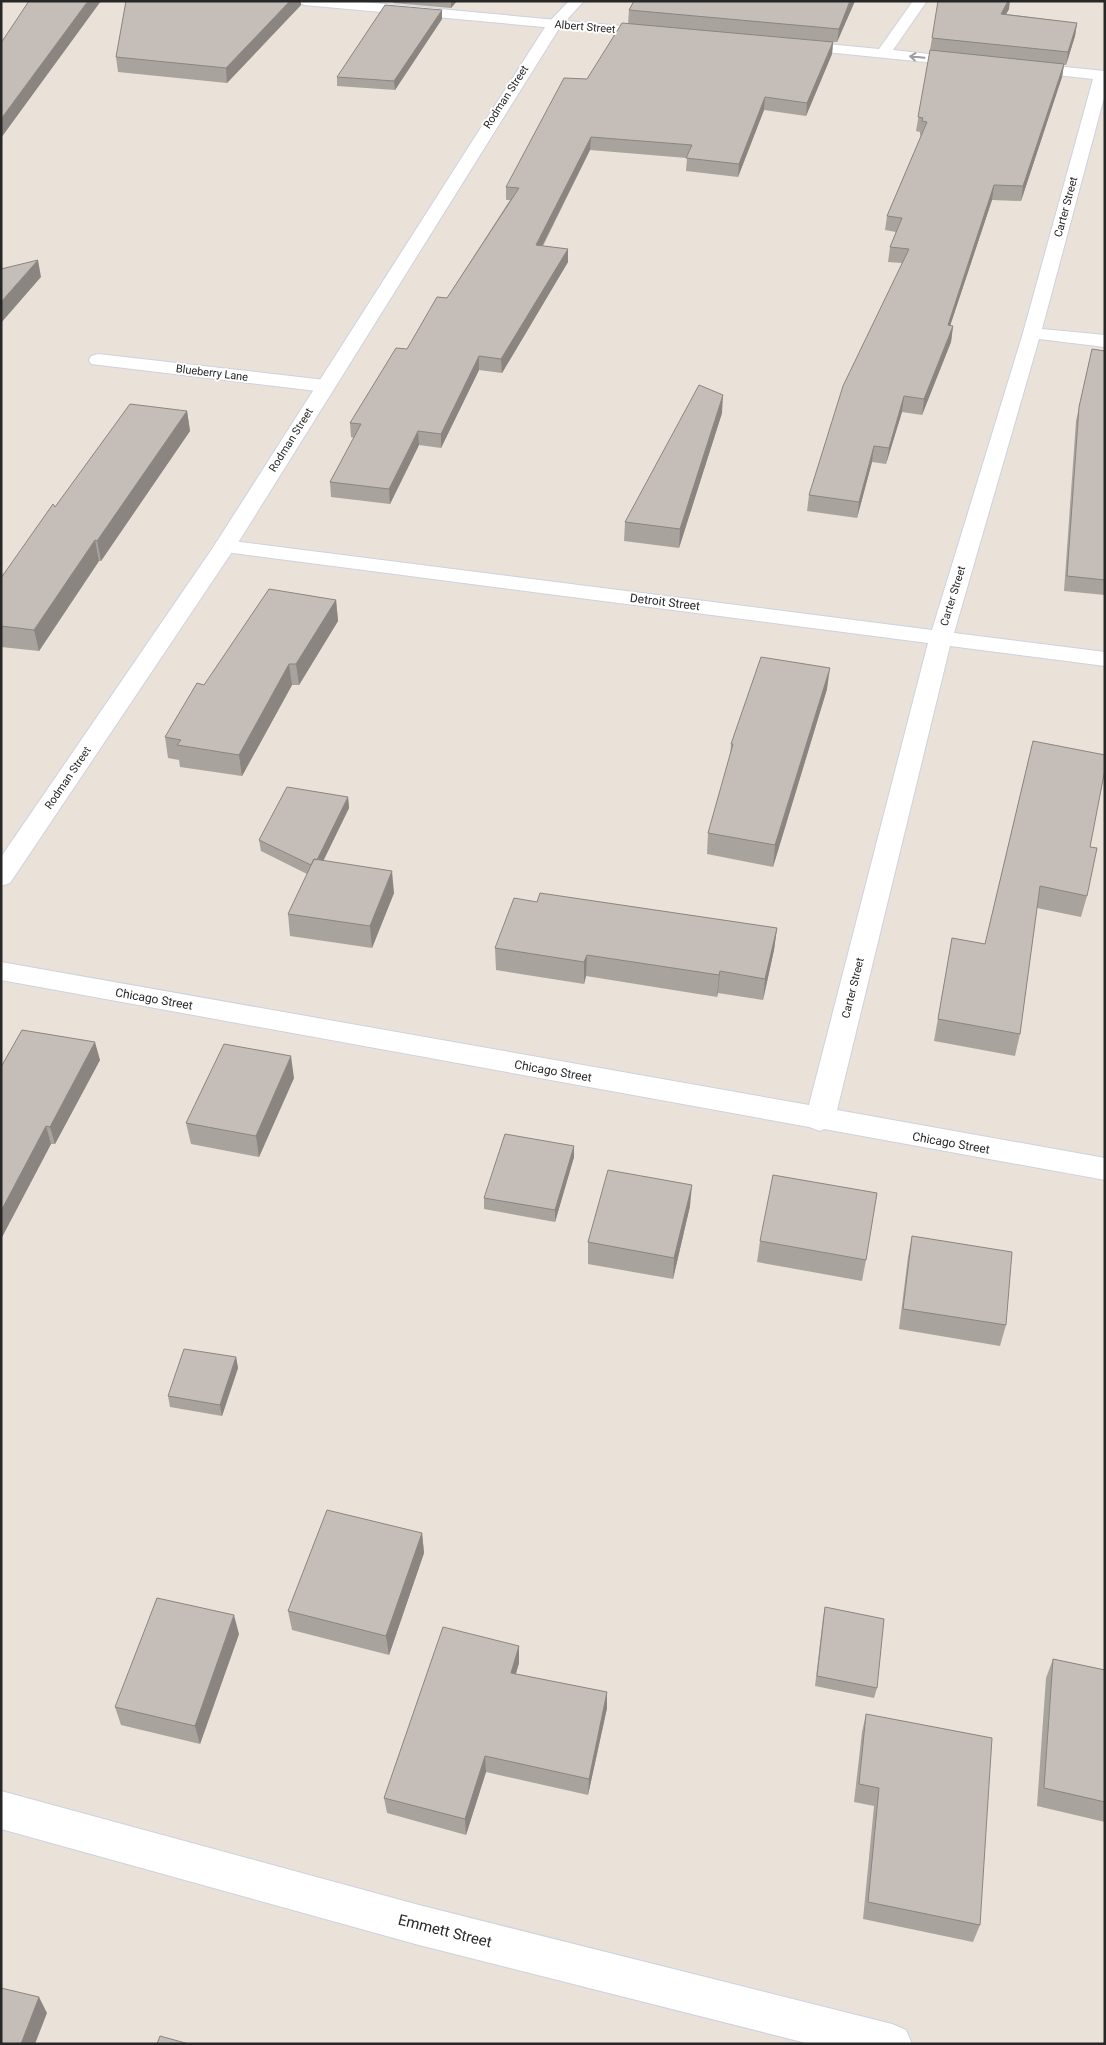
<svg xmlns="http://www.w3.org/2000/svg" width="1106" height="2045" font-family="Roboto,sans-serif">
	<style>
		.lines { fill: none; stroke-linecap: round; stroke-linejoin: round }
		.street-casing { stroke: #cdd2e0; stroke-width: 2 }
		.secondary-casing { stroke: #cdd2e0; stroke-width: 2 }
		.street { fill: #fff; fill-rule: evenodd }
		.secondary { fill: #fff; fill-rule: evenodd }
		.wall { fill: #a9a39e }
		.shaded-wall { fill: #8a8581 }
		.building { fill: #c5beb8; stroke: #8a8581 }
		.oneway { stroke: #9e9e9e }
		.labels { text-anchor: middle; dominant-baseline: central; stroke-width: 4; stroke-linejoin: round; paint-order: stroke }
		.far-street-label { font-size: 11px; fill: #272727; stroke: #fff }
		.street-label { font-size: 12px; fill: #272727; stroke: #fff }
		.near-street-label { font-size: 15px; fill: #272727; stroke: #fff }
	</style>
	<rect width="100%" height="100%" fill="#eae1d8"/>
	<g class="lines">
		<g class="street-casing">
			<path id="street" d="M297,1H353L654,29L661,33L654,37L304,5Z
				M913,1H927L893,50L965,58L972,62L970,65L965,66L796,49L789,45L796,41L879,49Z
				M1025,63L1105,71V94L1042,329L1105,335V347L1039,339L954,633L1105,652V666L950,646L837,1110L1105,1158V1180L824,1129L820,1131L809,1127L1,980V962L809,1105L928,643L225,552L217,551L214,546L217,541L225,540L932,630L1023,333L1093,79L1020,71L1017,68L1020,65Z
				M98,354L325,380L332,382L335,386L332,390L325,392L91,364L89,360L91,356Z
				M1,1791L419,1905L892,2024L906,2030L912,2044H810L419,1945L1,1829Z"/>
		</g>
		<g class="secondary-casing">
			<path id="secondary" d="M569,1H584L560,27L236,546L10,883L1,886V857L214,546L547,24Z"/>
		</g>
		<use href="#street" class="street"/>
		<use href="#secondary" class="secondary"/>
	</g>
	<path class="wall" d="M126,1H301V5L227,83L118,72L116,57Z
		M393,1H457L451,8L393,3Z
		M855,1L837,42H833L832,54L806,116L764,110L738,177L686,171L687,158L590,150L543,246L568,249V262L502,373L479,370L441,448L419,445L390,504L331,497L330,482L354,438L351,437L350,423L447,298L510,200H506V187L628,24L629,10Z
		M1009,9L1006,14L1077,23L1075,36L1066,65H1064L1062,77L1021,201L992,200L950,326H953L951,342L922,415L902,412L886,464L872,462L857,518L807,511L809,495L902,263L888,262L890,247L896,232L885,230L887,216L921,136L920,135V132L916,131L932,38Z
		M442,19L395,90L337,86V77Z
		M1092,349L1105,351V595L1064,591L1076,421Z
		M187,411L190,431L101,561H99L39,651L1,647V578L55,507Z
		M722,413L679,548L624,541L625,522Z
		M336,600L338,621L299,685H292L242,776L180,767L179,760L168,758L165,737L204,685Z
		M827,689L773,867L707,854L708,833L730,757L731,744Z
		M1033,741L1090,847L1087,896L1081,917L1037,908L1020,1034L1015,1056L934,1041L952,938L985,944Z
		M348,797L349,808L323,861L394,893L372,948L290,936L288,914L307,874L261,851L259,840Z
		M537,902L777,928L774,950L763,1000L718,993L717,997L586,976L584,984L496,970L495,948Z
		M22,1030L100,1060L55,1144H51L1,1239Z
		M294,1078L259,1157L191,1144L186,1123Z
		M574,1157L555,1222L484,1209V1198Z
		M690,1206L673,1279L588,1264V1242Z
		M912,1236L1006,1325L1000,1346L899,1329L908,1257Z
		M760,1241L866,1260L862,1281L757,1262Z
		M236,1357L238,1368L222,1416L170,1407L168,1396Z
		M422,1533L424,1553L389,1655L292,1630L288,1611Z
		M825,1607L877,1688L874,1698L815,1686L823,1618Z
		M239,1634L200,1744L121,1725L115,1707Z
		M519,1646V1663L516,1674L607,1708L588,1795L486,1772L466,1835L387,1813L384,1798Z
		M1053,1659L1105,1670V1822L1037,1806L1046,1678Z
		M866,1714L980,1925L973,1942L863,1919L874,1806L854,1802L862,1732Z"/>
	<path class="shaded-wall" d="M88,1H101L1,138V119Z
		M290,1H301V5L227,83L226,68Z
		M451,1H457L451,8Z
		M850,1H855L837,42L839,29Z
		M1008,1H1010L1009,9L999,27L1001,14Z
		M442,10V19L395,90L394,81Z
		M1077,23L1075,36L1066,65L1068,52Z
		M833,42L832,54L806,116L807,103Z
		M1064,64L1062,77L1021,201L1023,186Z
		M765,97L764,110L738,177L739,164Z
		M591,137L590,150L536,258V245Z
		M994,185L992,200L945,341L948,325Z
		M568,249V262L502,373L501,359Z
		M38,260L41,277L1,323V302Z
		M953,326L951,342L922,415L924,399Z
		M479,356V370L441,448V434Z
		M723,395L722,413L679,548L680,529Z
		M904,396L902,412L886,464L889,448Z
		M187,411L190,431L101,561L97,541Z
		M418,431L419,445L390,504L389,489Z
		M874,446L872,462L857,518L859,502Z
		M95,540L99,561L39,651L34,630Z
		M336,600L338,621L299,685L296,664Z
		M289,664L292,685L242,776L239,755Z
		M830,668L827,689L773,867L775,845Z
		M348,797L349,808L315,878L314,866Z
		M392,871L394,893L372,948L370,926Z
		M777,928L774,950L763,1000L765,979Z
		M587,955L586,976L584,984V962Z
		M720,971L718,993L717,997L719,975Z
		M95,1042L100,1060L55,1144L50,1127Z
		M291,1056L294,1078L259,1157L256,1136Z
		M46,1126L51,1144L1,1239V1211Z
		M574,1146V1157L555,1222V1210Z
		M692,1185L690,1206L673,1279L674,1258Z
		M236,1357L238,1368L222,1416L220,1405Z
		M422,1533L424,1553L389,1655L386,1636Z
		M234,1615L239,1634L200,1744L195,1726Z
		M519,1646V1663L511,1689V1673Z
		M607,1692V1708L588,1795L589,1779Z
		M485,1756L486,1772L466,1835L465,1819Z
		M39,1997L47,2013L35,2044H21Z"/>
	<path class="building" d="M29,1H88L1,119V43Z
		M126,1H290L226,68L116,57Z
		M634,1H850L839,29L629,10Z
		M938,1H1008L1001,14L1077,23L1068,52L932,38Z
		M385,5L442,10L394,81L337,77Z
		M622,23L833,42L807,103L765,97L739,164L686,158L692,145L591,137L536,245L568,249L501,359L479,356L441,434L418,431L389,489L330,482L361,424L350,423L396,348L407,349L437,297L447,298L519,188L506,187L564,78L587,79Z
		M930,50L1064,64L1023,186L994,185L948,325L953,326L924,399L904,396L889,448L874,446L859,502L809,495L843,386L909,249L890,247L902,218L887,216L927,122L922,121L923,118L918,117Z
		M38,260L1,302V269Z
		M1092,349L1105,351V580L1067,576L1079,407Z
		M699,385L723,395L680,529L625,522Z
		M130,404L187,411L97,541L95,540L34,630L1,626V578L53,504L55,507Z
		M269,589L336,600L296,664H289L239,755L177,745L181,740L165,737L197,683L204,685Z
		M761,657L830,668L775,845L708,833L733,744H731Z
		M1033,741L1105,755V769L1090,847L1097,848L1087,896L1040,886L1020,1034L938,1019L952,938L985,944Z
		M287,787L348,797L317,860L314,859L311,865L259,840Z
		M314,859L392,871L370,926L288,914Z
		M540,893L777,928L765,979L720,971L719,975L587,955L584,962L495,948L514,898L537,902Z
		M22,1030L95,1042L50,1127L46,1126L1,1211V1067Z
		M224,1044L291,1056L256,1136L186,1123Z
		M505,1134L574,1146L555,1210L484,1198Z
		M608,1170L692,1185L674,1258L588,1242Z
		M773,1175L877,1193L866,1260L760,1241Z
		M912,1236L1012,1252L1006,1325L903,1309Z
		M184,1349L236,1357L220,1405L168,1396Z
		M327,1510L422,1533L386,1636L288,1611Z
		M157,1598L234,1615L195,1726L115,1707Z
		M825,1607L884,1619L877,1688L817,1676Z
		M443,1627L519,1646L511,1673L607,1692L589,1779L485,1756L465,1819L384,1798Z
		M1053,1659L1105,1670V1802L1044,1788Z
		M866,1714L992,1738L980,1925L868,1902L879,1788L859,1784Z
		M1,1988L39,1997L21,2044H1Z
		M160,2036L189,2044H157Z"/>
	<defs><path id="oneway-shaft" d="M-6 0H5M1.5-3L5.5 0L1.5 3" fill="none" stroke-width="1.6" stroke-linecap="round" stroke-linejoin="round" transform="scale(1.25)"/></defs>
	<use class="oneway" href="#oneway-shaft" transform="translate(917 57) rotate(-174)"/>
	<g class="labels">
		<g class="far-street-label">
			<text transform="translate(585 27) rotate(5)">Albert Street</text>
			<text transform="translate(506 97) rotate(-57)">Rodman Street</text>
			<text transform="translate(1066 207) rotate(-75)">Carter Street</text>
			<text transform="translate(212 373) rotate(7)">Blueberry Lane</text>
			<text transform="translate(291 440) rotate(-58)">Rodman Street</text>
			<text transform="translate(953 596) rotate(-73)">Carter Street</text>
			<text transform="translate(68 778) rotate(-56)">Rodman Street</text>
			<text transform="translate(853 988) rotate(-76)">Carter Street</text>
		</g>
		<g class="street-label">
			<text transform="translate(665 602) rotate(7)">Detroit Street</text>
			<text transform="translate(154 999) rotate(10)">Chicago Street</text>
			<text transform="translate(553 1071) rotate(10)">Chicago Street</text>
			<text transform="translate(951 1143) rotate(10)">Chicago Street</text>
		</g>
		<g class="near-street-label">
			<text transform="translate(445 1931) rotate(14)">Emmett Street</text>
		</g>
	</g>
	<rect width="1106" height="2045" fill="none" stroke="#272727" stroke-width="5"/>
</svg>
